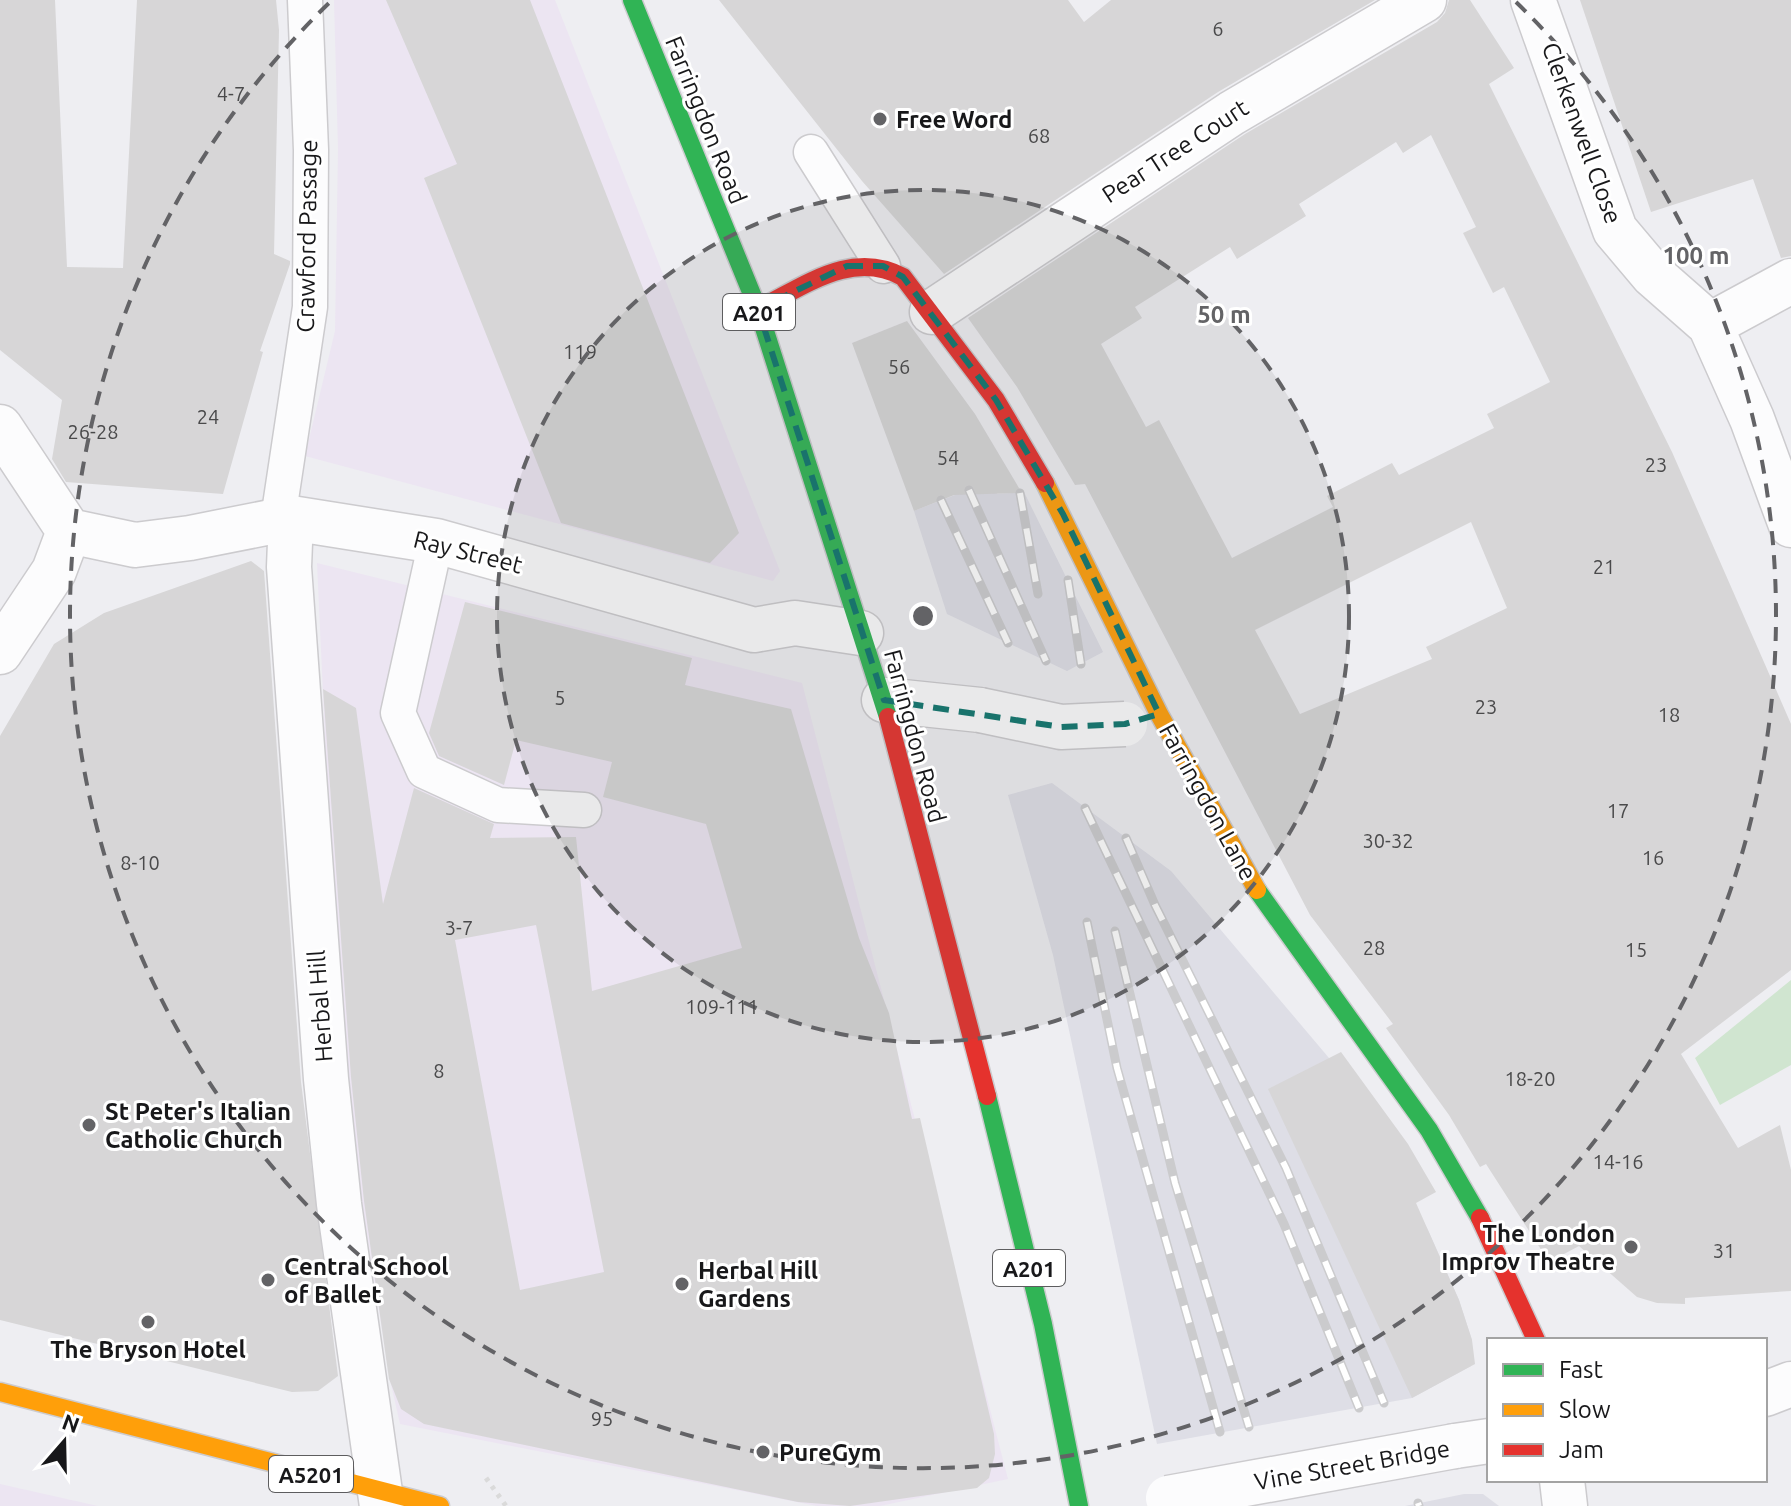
<svg xmlns="http://www.w3.org/2000/svg" width="1791" height="1506" font-family="Ubuntu,sans-serif">
	<style>
		.commercial { fill: #ece5f2 }
		.built { fill: #dedee6 }
		.green { fill: #d0e5d0 }
		.building { fill: #d7d6d7; fill-rule: evenodd }
		.lines { fill: none; stroke-linecap: round; stroke-linejoin: round }
		.lane-casing { stroke: #cccbce; stroke-width: 37 }
		.street-casing { stroke: #cccbce; stroke-width: 47 }
		.fast-casing { stroke: #cccbce; stroke-width: 21 }
		.slow-casing { stroke: #cccbce; stroke-width: 21 }
		.jam-casing { stroke: #cccbce; stroke-width: 21 }
		.path { stroke: #dadada; stroke-width: 5; stroke-dasharray: 4 6; stroke-linecap: butt }
		.lane { stroke: #fcfcfd; stroke-width: 34 }
		.street { stroke: #fcfcfd; stroke-width: 44 }
		.fast { stroke: #30b455; stroke-width: 18 }
		.slow { stroke: #ff9f0a; stroke-width: 18 }
		.jam { stroke: #e5322d; stroke-width: 18 }
		.rail-casing { stroke: #cbcbcd; stroke-width: 9 }
		.rail { stroke: #fff; stroke-width: 6; stroke-dasharray: 18; stroke-linecap: butt }
		.street-bridge-casing { stroke: #cccbce; stroke-width: 47; stroke-linecap: butt }
		.street-bridge { stroke: #fcfcfd; stroke-width: 44 }
		.marked { fill: none; stroke: #0f766e; stroke-width: 6; stroke-dasharray: 16 10; stroke-linejoin: round }
		.ring { fill: none; stroke: #636366; stroke-width: 4; stroke-dasharray: 14 10 }
		.poi-dot { fill: #636366; stroke: #fff; stroke-width: 3 }
		.labels { text-anchor: middle; dominant-baseline: central; stroke-width: 6; stroke-linejoin: round; paint-order: stroke }
		.number-label { font-size: 20px; fill: #4a4a4b }
		.shield { fill: #fff; stroke: #5d5d5f; stroke-width: 2 }
		.shield-label { font-size: 22px; font-weight: bold; fill: #18181a }
		.poi-label { font-size: 24px; font-weight: bold; fill: #18181a; stroke: #fff; text-anchor: start }
		.street-label { font-size: 24px; fill: #18181a; stroke: #fff }
		.centre { fill: #636366; stroke: #fff; stroke-width: 4 }
		.ring-label { font-size: 24px; text-anchor: middle; font-weight: bold; fill: #636366; stroke: #fff; stroke-width: 6; stroke-linejoin: round; paint-order: stroke }
	</style>
	<rect width="100%" height="100%" fill="#eeeef2"/>
	<path class="commercial" d="M334,0H555L780,571L773,581L305,456L335,331L338,149Z
		M317,563L802,683L1008,1479L880,1506H817L400,1424L390,1380L340,1062Z
		M0,1484L98,1506H0Z"/>
	<path class="built" d="M996,479L997,494L1024,492L1103,652L1067,671L947,614L914,511Z
		M1052,783L1171,871L1329,1058L1428,1230L1459,1300L1472,1340L1471,1366L1412,1398L1157,1444L1053,955L1008,795Z
		M1464,1494H1483L1499,1506H1405Z"/>
	<path class="green" d="M1791,980V1065L1720,1105L1695,1058Z"/>
	<path class="building" d="M0,0H55L67,267L123,268L137,0H276L279,30L274,254L290,261V264L260,351L263,352L223,494L66,482L52,459L62,400L0,350Z
		M386,0H530L739,533L710,563L561,523L424,178L457,164Z
		M719,0H1068L1084,22L1111,0H1375L1218,92L944,274L862,181Z
		M1449,0H1470L1514,68L1489,84L1672,452L1791,724V970L1681,1054L1738,1148L1780,1125L1791,1170V1291L1685,1298V1304L1657,1303L1637,1297L1579,1246L1549,1262L1486,1164L1480,1167L1449,1115L1386,1028L1393,1024L1310,915L1085,484L1075,485L1017,387L968,318L1245,134L1437,22L1445,13ZM1431,135L1476,227L1463,233L1493,293L1504,287L1550,382L1487,414L1494,428L1399,475L1392,463L1327,496L1333,507L1232,558L1159,420L1146,427L1101,344L1142,318L1135,307L1230,247L1237,259L1306,216L1299,204L1396,142L1403,153ZM1471,522L1507,608L1426,647L1432,659L1300,714L1255,630Z
		M1580,0H1791V256L1781,258L1753,179L1651,212Z
		M907,321L975,414L1022,493L954,495L914,511L852,343Z
		M251,561L264,571L301,1082L338,1376L318,1391L292,1392L0,1320V736L54,644L104,613Z
		M465,602L692,658L685,685L791,709L859,938L889,1013L912,1119L920,1118L994,1434L995,1454L989,1478L977,1488L850,1506L798,1502L424,1424L401,1409L389,1379L364,1201L351,1077L323,689L356,708L383,904L414,788L494,824L490,838L576,837L592,991L742,948L706,824L603,797L612,762L516,740L504,785L439,756L429,733ZM536,925L604,1272L520,1290L455,940Z
		M1341,1052L1408,1144L1436,1192L1416,1203L1459,1300L1472,1340L1475,1364L1412,1398L1268,1089Z"/>
	<g class="lines">
		<g class="lane-casing">
			<path id="lane" d="M811,152L883,266
				M278,519L310,307L311,150L305,0
				M436,541L398,713L424,771L498,805L584,810"/>
		</g>
		<g class="street-casing">
			<path id="street" d="M1533,0L1615,230L1653,275L1710,325L1752,419L1791,525
				M932,312L1232,113L1424,0
				M1710,325L1791,281
				M0,427L69,531
				M291,518L289,567L326,1079L339,1204L382,1506
				M69,531L135,545L190,538L291,518L436,541L754,630L795,623L861,633
				M0,652L54,571L69,531
				M884,700L980,710
				M1765,1394L1791,1384
				M1455,1446L1489,1441
				M1562,1480L1565,1506"/>
		</g>
		<g class="fast-casing">
			<path id="fast" d="M632,0L758,309L888,717
				M1257,890L1429,1130L1480,1218
				M987,1096L1043,1324L1079,1506"/>
		</g>
		<g class="slow-casing">
			<path id="slow" d="M1045,483L1159,714L1257,890
				M0,1392L440,1506"/>
		</g>
		<g class="jam-casing">
			<path id="jam" d="M758,309C805,286 852,249 903,277L996,400L1045,483
				M888,717L987,1096
				M1480,1218L1536,1340"/>
		</g>
		<path class="path" d="M486,1478L506,1506"/>
		<use href="#lane" class="lane"/>
		<use href="#street" class="street"/>
		<use href="#fast" class="fast"/>
		<use href="#slow" class="slow"/>
		<use href="#jam" class="jam"/>
		<g class="rail-casing">
			<path id="rail" d="M969,490L1046,661
				M1020,493L1038,594
				M941,500L1008,643
				M1068,580L1081,664
				M1085,808L1284,1224L1359,1408
				M1126,838L1155,905L1286,1168L1384,1403
				M1087,922L1117,1068L1220,1432
				M1115,931L1175,1183L1249,1427
				M1418,1503L1419,1506"/>
		</g>
		<use href="#rail" class="rail"/>
		<g class="street-bridge-casing">
			<path id="street-bridge" d="M980,710L1061,727L1125,724
				M1168,1498L1455,1446"/>
		</g>
		<use href="#street-bridge" class="street-bridge"/>
	</g>
	<path class="marked" d="M847,266H883L903,277L996,400L1063,514L1159,714L1125,724L1061,727L884,700L758,309Z"/>
	<circle cx="923" cy="616" r="426" fill="#636366" fill-opacity=".12"/>
	<g class="ring">
		<circle cx="923" cy="616" r="426"/>
		<path d="M1516 2A853 853 0 1 1 330 2"/>
	</g>
	<g class="poi-dot">
		<circle cx="880" cy="119" r="8"/>
		<circle cx="89" cy="1125" r="8"/>
		<circle cx="1631" cy="1247" r="8"/>
		<circle cx="268" cy="1280" r="8"/>
		<circle cx="682" cy="1284" r="8"/>
		<circle cx="148" cy="1322" r="8"/>
		<circle cx="763" cy="1452" r="8"/>
	</g>
	<g class="labels">
		<g class="number-label">
			<text x="1218" y="28">6</text>
			<text x="231" y="93">4-7</text>
			<text x="1039" y="135">68</text>
			<text x="580" y="351">119</text>
			<text x="899" y="366">56</text>
			<text x="208" y="416">24</text>
			<text x="93" y="431">26-28</text>
			<text x="948" y="457">54</text>
			<text x="1656" y="464">23</text>
			<text x="1604" y="566">21</text>
			<text x="560" y="697">5</text>
			<text x="1486" y="706">23</text>
			<text x="1669" y="714">18</text>
			<text x="1618" y="810">17</text>
			<text x="1388" y="840">30-32</text>
			<text x="1653" y="857">16</text>
			<text x="140" y="862">8-10</text>
			<text x="459" y="927">3-7</text>
			<text x="1374" y="947">28</text>
			<text x="1636" y="949">15</text>
			<text x="722" y="1006">109-111</text>
			<text x="439" y="1070">8</text>
			<text x="1530" y="1078">18-20</text>
			<text x="1618" y="1161">14-16</text>
			<text x="1724" y="1250">31</text>
			<text x="602" y="1418">95</text>
		</g>
		<g class="shield">
			<rect x="723" y="294" width="72" height="36" rx="6"/>
			<rect x="993" y="1250" width="72" height="36" rx="6"/>
			<rect x="269" y="1456" width="84" height="36" rx="6"/>
		</g>
		<g class="shield-label">
			<text x="759" y="312">A201</text>
			<text x="1029" y="1268">A201</text>
			<text x="311" y="1474">A5201</text>
		</g>
		<g class="poi-label">
			<text x="896" y="119">Free Word</text>
			<text x="105" y="1111">St Peter's Italian<tspan x="105" dy="28">Catholic Church</tspan></text>
			<text x="1615" y="1233" text-anchor="end">The London<tspan x="1615" dy="28">Improv Theatre</tspan></text>
			<text x="284" y="1266">Central School<tspan x="284" dy="28">of Ballet</tspan></text>
			<text x="698" y="1270">Herbal Hill<tspan x="698" dy="28">Gardens</tspan></text>
			<text x="148" y="1349" text-anchor="middle">The Bryson Hotel</text>
			<text x="779" y="1452">PureGym</text>
		</g>
		<g class="street-label">
			<text transform="translate(706 120) rotate(68)">Farringdon Road</text>
			<text transform="translate(1582 133) rotate(70)">Clerkenwell Close</text>
			<text transform="translate(1175 151) rotate(-33)">Pear Tree Court</text>
			<text transform="translate(307 236) rotate(-89)">Crawford Passage</text>
			<text transform="translate(468 552) rotate(14)">Ray Street</text>
			<text transform="translate(915 736) rotate(75)">Farringdon Road</text>
			<text transform="translate(1208 802) rotate(61)">Farringdon Lane</text>
			<text transform="translate(320 1006) rotate(-94)">Herbal Hill</text>
			<text transform="translate(1352 1465) rotate(-10)">Vine Street Bridge</text>
		</g>
	</g>
	<circle cx="923" cy="616" r="12" class="centre"/>
	<g class="ring-label">
		<text x="1696" y="264">100 m</text>
		<text x="1224" y="323">50 m</text>
	</g>
	<rect x="1487" y="1338" width="280" height="144" fill="#ffffff" stroke="#a3a3a3" stroke-width="2"/>
	<rect x="1503" y="1364" width="40" height="12" fill="#30b455" stroke="#a3a3a3" stroke-width="2"/>
	<text x="1559" y="1378" font-size="24" fill="#18181a">Fast</text>
	<rect x="1503" y="1404" width="40" height="12" fill="#ff9f0a" stroke="#a3a3a3" stroke-width="2"/>
	<text x="1559" y="1418" font-size="24" fill="#18181a">Slow</text>
	<rect x="1503" y="1444" width="40" height="12" fill="#e5322d" stroke="#a3a3a3" stroke-width="2"/>
	<text x="1559" y="1458" font-size="24" fill="#18181a">Jam</text>
	<g transform="translate(64 1442) rotate(20)" stroke="#ffffff" stroke-width="6" paint-order="stroke">
	<path d="M0-6L14 30L0 20L-14 30Z" fill="#18181a"/>
	<text y="-12" font-size="22" font-weight="bold" text-anchor="middle" fill="#18181a">N</text>
	</g>
</svg>
